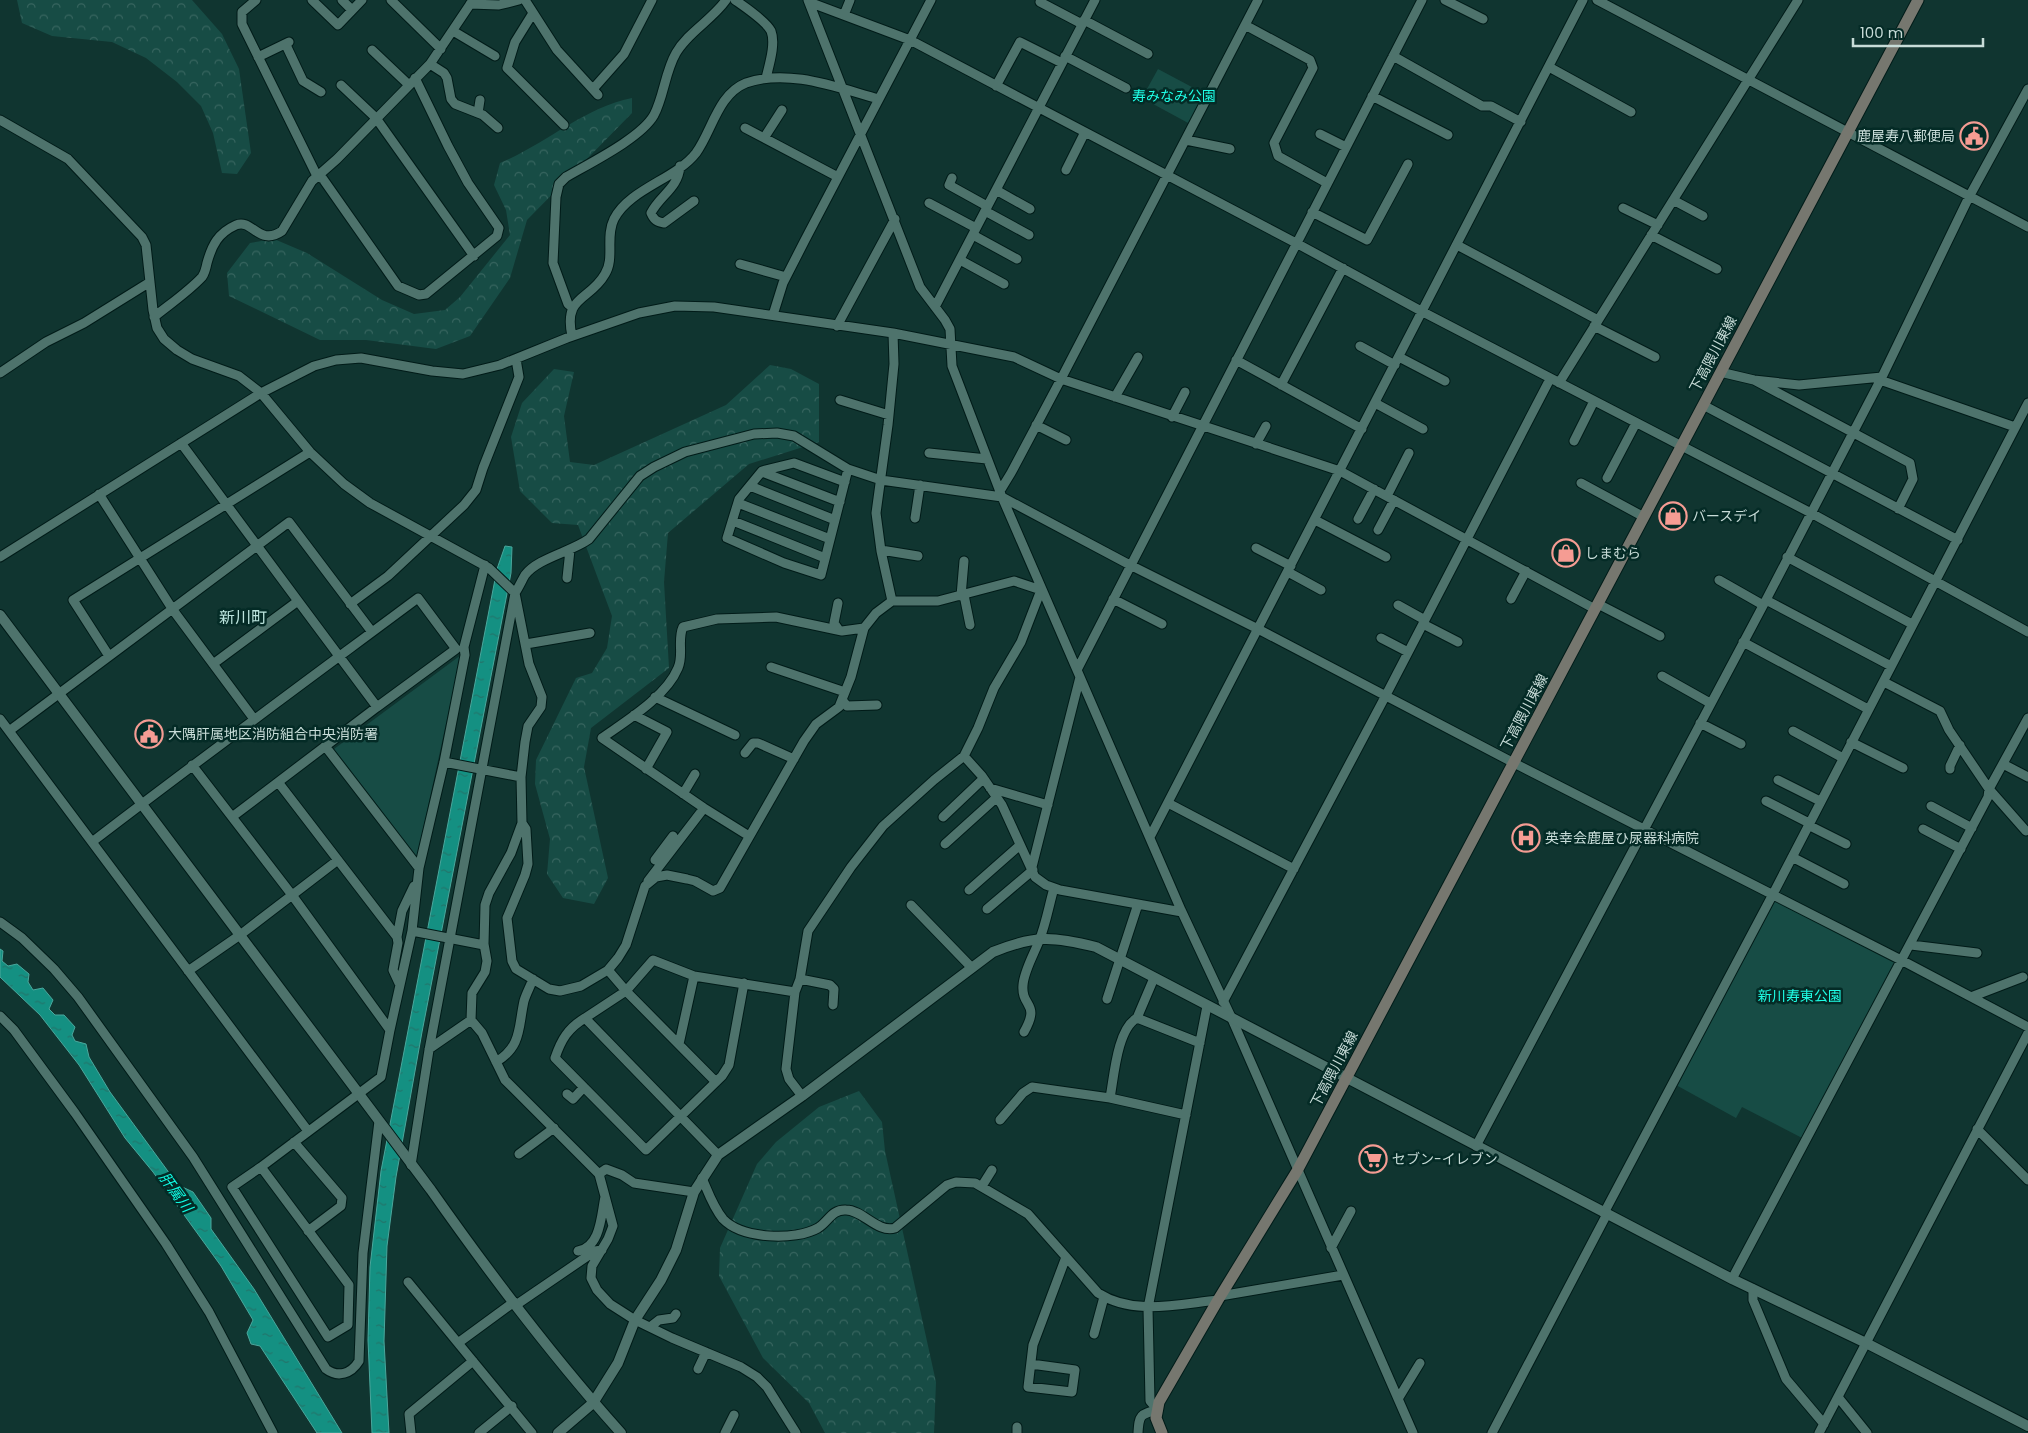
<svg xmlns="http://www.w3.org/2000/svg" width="2028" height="1433" font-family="Poppins,'Noto Sans JP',sans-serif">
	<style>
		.green { fill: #174c45 }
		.forest { fill: url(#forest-crowns) }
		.water { fill: url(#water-ripples); stroke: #4aa79c }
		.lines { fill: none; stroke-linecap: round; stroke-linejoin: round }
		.minor-casing { stroke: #011b18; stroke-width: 11 }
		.tertiary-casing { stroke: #011b18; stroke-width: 12 }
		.secondary-casing { stroke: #011b18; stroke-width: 13 }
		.minor { stroke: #4e736c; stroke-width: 9 }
		.tertiary { stroke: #4e736c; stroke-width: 10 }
		.secondary { stroke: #76776f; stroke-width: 11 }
		.labels { text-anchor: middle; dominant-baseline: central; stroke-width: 5; stroke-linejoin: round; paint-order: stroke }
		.park-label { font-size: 14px; fill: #1ffde5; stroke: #042b26 }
		.poi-label { font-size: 14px; fill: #c8dcd8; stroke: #042b26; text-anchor: start }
		.street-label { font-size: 14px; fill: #c8dcd8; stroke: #042b26 }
		.water-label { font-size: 15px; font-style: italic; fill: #0ff9e1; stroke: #042b26 }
		.quarter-label { font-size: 16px; fill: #bbe3dc; stroke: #042b26 }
	</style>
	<defs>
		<pattern id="forest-crowns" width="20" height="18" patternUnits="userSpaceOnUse" patternTransform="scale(1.25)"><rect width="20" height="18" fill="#174c45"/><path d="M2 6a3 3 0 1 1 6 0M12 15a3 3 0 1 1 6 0" fill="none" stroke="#37655f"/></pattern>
		<pattern id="water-ripples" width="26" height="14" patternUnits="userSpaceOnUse" patternTransform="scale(1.25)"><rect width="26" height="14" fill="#149082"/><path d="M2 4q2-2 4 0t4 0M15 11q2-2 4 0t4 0" fill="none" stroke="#22756b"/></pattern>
	</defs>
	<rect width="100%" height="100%" fill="#103530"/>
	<path class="green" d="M1158,69L1205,94L1190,124L1142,98Z
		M461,655L417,857L334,749Z
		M1773,894L1896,960L1804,1139L1742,1107L1736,1118L1676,1085Z"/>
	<path class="forest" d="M17,0H192L222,34L239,69L251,153L237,174L222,173L213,133L201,106L177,82L146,58L112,42L52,36L22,23Z
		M632,98V113L527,220L510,278L470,336L436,349L366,340H320L229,296L227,273L250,243L274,239L307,253L382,300L414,314L445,310L460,297L510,235L506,210L494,185L500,163C546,144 583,108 632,98Z
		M770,365L791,369L819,384V442L749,464L668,533L664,582L669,668L591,728L584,767L608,878L594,904L563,898L547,874L550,839L535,784L536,760L576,678L592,673L607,648L612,616L578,525L552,523L520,491L511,437L522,403L554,369L574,372L564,416L570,462L594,465L726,405Z
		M859,1091L882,1122L885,1151L936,1382L934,1433H825L809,1403L763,1358L719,1276L720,1248L757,1164L776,1142L819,1107Z"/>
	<path class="water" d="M505,546L512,547L511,573L422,1032L396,1177L387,1246L384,1341L389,1433H372L368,1340L370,1267L381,1171L497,569Z
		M0,949L3,951L2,961L8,966L17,964L29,974L28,982L33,990L43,988L53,1000L49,1009L55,1015H64L75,1027L72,1035L75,1041L86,1044L89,1057L110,1092L178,1185L193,1192L211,1218V1229L254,1289L342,1433H317L260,1346L251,1344L247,1333L253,1320L221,1266L153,1172L125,1138L79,1065L40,1015L0,977Z"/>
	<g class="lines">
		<g class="minor-casing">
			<path id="minor" d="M256,0L242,12V24L317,176L323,179L398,286L419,295L426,294L497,236L499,228L468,183L448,146L415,78
				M312,0L338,25L362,0
				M342,0L352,10
				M391,0L441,49
				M525,0L557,50L598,95
				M735,0C745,7 766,21 771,31C776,44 769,65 766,78
				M808,0L920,287L945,320L950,329L952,366L1002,497L1181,910L1232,1019L1413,1433
				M1445,0L1483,19
				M1597,0L2028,227
				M809,2L910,40L1296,243L1423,312L1811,513L2028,632
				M1040,2L1082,24
				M470,4L499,5L519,0
				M533,13L515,42L507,68L564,125
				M844,15L850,0
				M1084,20L1148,54
				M1245,25L1310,60L1313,68L1274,143L1278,156L1327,183
				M453,31L495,56
				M286,45L303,81L321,92
				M372,50L409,85
				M1065,56L1126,88
				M1393,56L1482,106H1491L1521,122
				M258,57L289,42
				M430,64L444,73L447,78L451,99L455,104L483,115L498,128
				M1549,67L1631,112
				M341,85L376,118L474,256
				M996,86L1020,42L1062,63
				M593,89L624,54L652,0
				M1372,96L1448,135
				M478,113L480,100
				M0,120L68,159L142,237L146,245L153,310L157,328L164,339L177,350L192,359L239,376L261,393L310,452L344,484L370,503L489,568L515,593L529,664L542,697L541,707L528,726L525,742L521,777L522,823L511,853L489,893L485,905L484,944L487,961L485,972L472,993L471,1020L482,1033L505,1080L599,1174L613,1226L608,1239L592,1266L591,1278L597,1290L610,1304L635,1320L672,1338L741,1367L757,1377L767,1387L796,1433
				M745,128L838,177
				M1320,134L1346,147
				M764,138L782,110
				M1186,140L1230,149
				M680,166C678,189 660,195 651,213C654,220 657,222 664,223L694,201
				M1066,170L1085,132
				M952,178L949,185L987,206
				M996,190L1030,209
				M1673,200L1703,216
				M929,203L976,228
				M1623,208L1658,225
				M985,211L1029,235
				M1312,212L1367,240L1408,164
				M973,235L1017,259
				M1651,235L1717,269
				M1457,245L1598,320
				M960,260L1004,284
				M740,264L786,277
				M935,307L1095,0
				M573,308L568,304L553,263L556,197L559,184L566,177C590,163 641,138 654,115C664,96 665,72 676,53C688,32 712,20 726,0
				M773,315L783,283L805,240L931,0
				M154,317C170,304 188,292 202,277C205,273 206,268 207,263C212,245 218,233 236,225C252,218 259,247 282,231L312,181L337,159L430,64L473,0
				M837,326L895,219
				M1594,326L1655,357
				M572,336C563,295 590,301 605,274C615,258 605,237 614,219C629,189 676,179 696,153C712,131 718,94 746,83C789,68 838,88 879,99
				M1360,346L1395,365
				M1399,357L1445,381
				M1236,360L1362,429
				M1720,372L1754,380L1799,385L1882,377
				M0,373L46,342L84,323L150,282
				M1754,380L1910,463L1913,479L1898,509
				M1880,380L2015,427
				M1559,383L1798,0
				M1281,385L1343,268
				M1115,397L1138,357
				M840,400L889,415
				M1375,403L1423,429
				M1703,405L1958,540
				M1172,417L1185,392
				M1036,425L1066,440
				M1574,441L1594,401
				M181,443L298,601L213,664
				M1256,444L1266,426
				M929,453L987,459
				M762,472L840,502
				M1607,478L1636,423
				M845,482L794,463L762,471L739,499L727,538L784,563L821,575L848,469
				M1581,483L1644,517
				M750,486L835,520
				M1000,491L1011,473L1061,379L1258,0
				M99,494L173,610L254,719
				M1387,496L1409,453
				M738,503L830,539
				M915,518L920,485
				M1358,519L1374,489
				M1315,520L1386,557
				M733,521L825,558
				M1378,530L1394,500
				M1256,548L1291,566
				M881,550L918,556
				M0,557L261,393L314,366L336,360L361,358L432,371L463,374L500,365L567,338L639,313L675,306L714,307L893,333L1014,357L1061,379L1340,471L1595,609
				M1787,557L1912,624
				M1288,572L1321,590
				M567,578L570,550
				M1719,580L1763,605
				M964,595L970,625
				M961,596L964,561
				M1113,599L1162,624
				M1511,599L1526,571
				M1766,600L1891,666
				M892,601L881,551L876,513L888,425L894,364L893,333
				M838,603L834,623L839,630
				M350,604L388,576L464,505L476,490L483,468L519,377L516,359
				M1598,604L1660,636
				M1398,605L1425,620
				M1423,624L1458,642
				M1381,638L1408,652
				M1743,642L1868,709
				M526,644L590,633
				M109,656L73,600L310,452
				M771,667L845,692
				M1077,670L1422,0
				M1662,676L1710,703
				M1884,682L1940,711L1949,730L1989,789L2026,831
				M655,697L735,735
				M842,700L847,706L877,705
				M634,715L667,732L646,769
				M0,719L308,1131
				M1700,723L1741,744
				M9,731L289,522L372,632
				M1793,731L1843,758
				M1851,742L1903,768
				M325,746L419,868
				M745,753L753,743H758L794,759
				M964,756L982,776L1002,805L1035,877L1046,885L1060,890L1182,912
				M444,762L521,777
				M2003,764L2028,777
				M192,765L292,895L390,1030L381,1077L261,1167
				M1950,769V766L1960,745
				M1778,780L1820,801
				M278,782L397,937
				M990,788L1048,805
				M683,794L695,774
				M1766,801L1809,823
				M1168,803L1294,869
				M1931,806L1972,828
				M232,817L377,707
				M943,817L983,779
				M522,823L526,829L528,864L525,875L507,918L512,961L516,969L549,989L560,991L581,986L608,970L618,958L626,945L645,886L656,877L667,875L687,879L695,881L713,891L720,888L804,741L816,724L839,707L851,677L864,628L876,613L892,601H938L1014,581L1041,590L1021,642L994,688L978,728L964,756L934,780L883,826L851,867L808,931L800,979L795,992L786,1069L789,1079L802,1096
				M1808,825L1846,844
				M1923,829L1961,849
				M749,836L704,808L602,738C626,721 666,697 678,668C684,655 677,640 683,627L717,619L776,617L842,631L864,628
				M1150,837L1583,0
				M92,842C200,759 309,679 418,598L456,649L377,707L298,601
				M945,844L996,798
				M1792,857L1844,884
				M655,860L673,836
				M1032,867L1080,677
				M648,881L704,808
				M969,890L1020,845
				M911,905L972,968
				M987,909L1033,870
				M0,922L22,938L54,969L78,997L193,1157L326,1369C338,1378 351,1374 359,1361L363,1253L379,1121
				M412,931L484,945
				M1911,945L1977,953
				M608,970L626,991L716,1082
				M188,971L240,935L338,860
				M1154,978L1137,1018L1200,1043
				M800,979L830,985L834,989L833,1005
				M399,983L393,970L398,943L397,937L402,911L414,886
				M1971,997L2023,977
				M1107,999L1138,904
				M1223,1002L1386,695L1550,379
				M0,1016L14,1030L75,1113L166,1244L209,1312L273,1433
				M585,1018C568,1028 561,1040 555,1058L646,1150L722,1076L729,1065L744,983
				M1137,1018C1117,1029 1114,1077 1110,1098L1186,1115
				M390,1030L412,931L419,868L444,762L465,655L464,647L485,565
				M1024,1032C1041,1002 1021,1008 1023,985C1024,971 1034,954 1039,941C1046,924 1049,905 1054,888
				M679,1044L694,976
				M429,1049L471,1020
				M496,1062C522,1046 518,1028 524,1001C526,994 530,987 533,979
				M567,1094L573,1099L584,1087
				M1000,1120L1023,1093L1032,1087L1110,1098
				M1977,1129L2028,1180
				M294,1142L342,1198L341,1206L308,1231
				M1476,1146L1766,600L1882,377L1969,197L2028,89
				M519,1154L554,1128
				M718,1155L585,1018L626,991L653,960L694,976L795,992
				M411,1165L429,1050L515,593C519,587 522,580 525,575C538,558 571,552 589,539L640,476L654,467L685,452L754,434L777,433L794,436L848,469L881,480L1002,497L1130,565L1258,629L1514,763L1903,961L2028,1027
				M261,1167L349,1285L348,1325L328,1337L232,1187Z
				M599,1174L606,1169L622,1175L634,1183L694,1192
				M702,1178C708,1192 713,1207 723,1219C742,1239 795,1241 818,1228C828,1222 832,1209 846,1210C863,1210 877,1233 895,1228L947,1185L956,1182L975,1183L1028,1214L1098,1293C1134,1316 1178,1304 1218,1300
				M982,1186L992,1170
				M1604,1213L1773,894L2028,403
				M1331,1248L1351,1211
				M578,1251C601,1247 601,1215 605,1197
				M1732,1279L1988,797L1989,789L2028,718
				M408,1282L458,1343
				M1753,1289V1300L1786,1379L1824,1424
				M1220,1296L1343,1275
				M514,1302L458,1343L532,1433
				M516,1305L595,1251L602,1250
				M650,1327L659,1320L673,1318L676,1314
				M1094,1334L1104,1297
				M1031,1364L1075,1370L1072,1392L1028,1387L1033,1345L1066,1257
				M698,1369L706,1352
				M1838,1397L1867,1433
				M1398,1399L1420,1363
				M1017,1427V1433
				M411,1433L409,1414L473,1361
				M479,1433L512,1406
				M725,1433L734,1415
				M1138,1433C1139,1415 1140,1414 1158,1410L1150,1401L1148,1308L1207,1006
				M1492,1433L1607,1214
				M1819,1433L2028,1033"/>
		</g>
		<g class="tertiary-casing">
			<path id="tertiary" d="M0,615L431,1190C490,1274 552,1356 621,1433
				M558,1433L593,1403L618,1363L635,1320L661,1280L676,1250L694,1192L718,1155L802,1096L993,952C1035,935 1052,936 1096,947L1732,1279L1866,1343L2028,1426"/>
		</g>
		<g class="secondary-casing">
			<path id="secondary" d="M1162,1433L1156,1418L1159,1402L1218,1300L1297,1171L1918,0"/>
		</g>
		<use href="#minor" class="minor"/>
		<use href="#tertiary" class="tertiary"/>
		<use href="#secondary" class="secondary"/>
	</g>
	<defs>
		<g id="civic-ring" transform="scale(1.4375)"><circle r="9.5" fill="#042b26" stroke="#f59c93" stroke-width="1.5"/><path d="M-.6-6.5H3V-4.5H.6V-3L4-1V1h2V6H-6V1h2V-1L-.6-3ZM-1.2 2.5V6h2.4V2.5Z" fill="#f59c93"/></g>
		<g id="shop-ring" transform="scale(1.4375)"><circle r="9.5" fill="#042b26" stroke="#f59c93" stroke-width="1.5"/><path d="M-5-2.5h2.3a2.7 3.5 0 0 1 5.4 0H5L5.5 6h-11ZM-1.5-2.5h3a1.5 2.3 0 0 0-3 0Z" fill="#f59c93"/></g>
		<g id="hospital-ring" transform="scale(1.4375)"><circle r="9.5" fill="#042b26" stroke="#f59c93" stroke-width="1.5"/><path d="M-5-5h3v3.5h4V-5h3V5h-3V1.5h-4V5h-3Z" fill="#f59c93"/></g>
		<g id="supermarket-ring" transform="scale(1.4375)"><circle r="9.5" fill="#042b26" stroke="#f59c93" stroke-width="1.5"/><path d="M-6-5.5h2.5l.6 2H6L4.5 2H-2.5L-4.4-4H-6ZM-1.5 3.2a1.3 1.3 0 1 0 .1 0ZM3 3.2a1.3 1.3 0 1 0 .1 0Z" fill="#f59c93"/></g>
	</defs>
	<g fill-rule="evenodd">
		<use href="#civic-ring" x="1974" y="136"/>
		<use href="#shop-ring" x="1673" y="516"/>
		<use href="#shop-ring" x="1566" y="553"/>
		<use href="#civic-ring" x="149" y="734"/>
		<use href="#hospital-ring" x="1526" y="838"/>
		<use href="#supermarket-ring" x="1373" y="1159"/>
	</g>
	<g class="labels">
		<g class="park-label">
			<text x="1174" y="96">寿みなみ公園</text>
			<text x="1800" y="996">新川寿東公園</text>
		</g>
		<g class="poi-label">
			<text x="1955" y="136" text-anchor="end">鹿屋寿八郵便局</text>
			<text x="1692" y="516">バースデイ</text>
			<text x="1585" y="553">しまむら</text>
			<text x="168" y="734">大隅肝属地区消防組合中央消防署</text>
			<text x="1545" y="838">英幸会鹿屋ひ尿器科病院</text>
			<text x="1392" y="1159">セブン-イレブン</text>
		</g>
		<g class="street-label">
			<text transform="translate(1713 354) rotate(-62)">下高隈川東線</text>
			<text transform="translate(1524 712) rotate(-62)">下高隈川東線</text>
			<text transform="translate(1334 1069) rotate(-62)">下高隈川東線</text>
		</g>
		<g class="water-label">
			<text transform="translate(176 1192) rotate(54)">肝属川</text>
		</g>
		<g class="quarter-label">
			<text x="243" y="617">新川町</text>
		</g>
	</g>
	<path d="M1853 38v8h130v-8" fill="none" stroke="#c8dcd8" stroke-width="2.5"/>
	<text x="1860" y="38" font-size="15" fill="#c8dcd8" stroke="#042b26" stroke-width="4" paint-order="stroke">100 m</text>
</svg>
